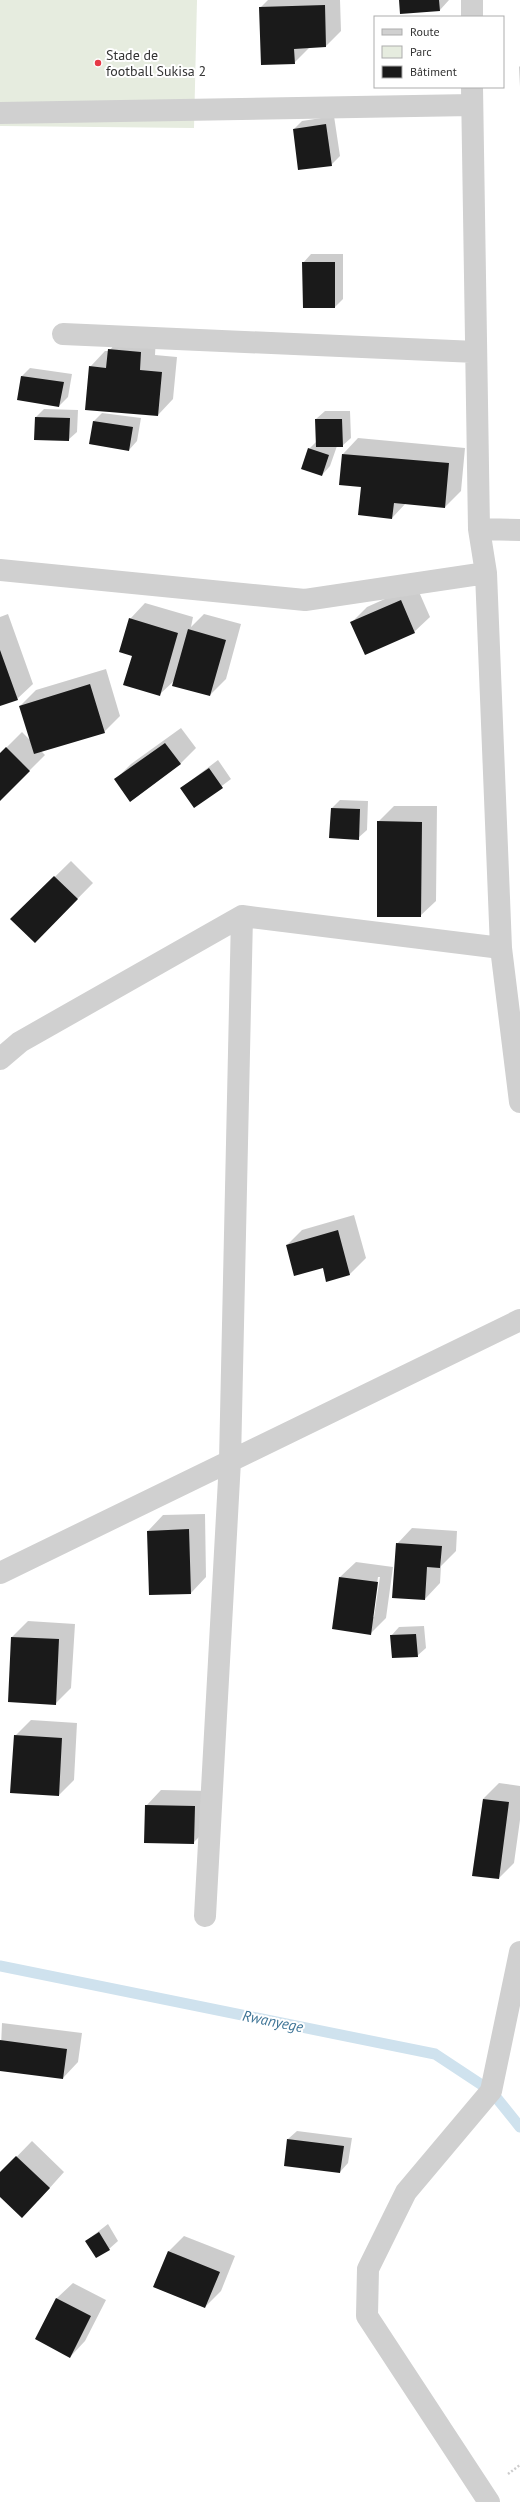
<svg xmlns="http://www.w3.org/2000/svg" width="520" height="2502" font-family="'PT Sans',sans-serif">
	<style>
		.green { fill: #e6ecdf }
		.shadow { fill: #0003; fill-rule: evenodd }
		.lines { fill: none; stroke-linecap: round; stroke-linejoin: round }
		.stream { stroke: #cfe2ee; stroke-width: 11 }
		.building { fill: #1a1a1a }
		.path { stroke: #cdcdcd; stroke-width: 2.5; stroke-dasharray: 2 2; stroke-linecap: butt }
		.street { stroke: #d0d0d0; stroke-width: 22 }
		.poi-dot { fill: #e63946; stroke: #fff; stroke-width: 1.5 }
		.labels { text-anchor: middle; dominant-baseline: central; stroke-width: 4; stroke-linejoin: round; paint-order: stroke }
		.poi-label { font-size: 14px; fill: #333; stroke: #fff; text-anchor: start }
		.water-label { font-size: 15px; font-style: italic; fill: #3f7597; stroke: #fff }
	</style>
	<rect width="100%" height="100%" fill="#fff"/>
	<path class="green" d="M0,0H197L194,128L0,126Z"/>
	<path class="shadow" d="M268,0H340L341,31L326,46L310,47L294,63L260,8Z
		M400,0H449L440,10Z
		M520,66V87L519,67Z
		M334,116L340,156L331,165L294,129L302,121Z
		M311,254H343V299L335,307L303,263Z
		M124,334L156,337L155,355L177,357L173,399L158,415L90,367L105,351H109Z
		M30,368L72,374L68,397L59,406L18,399L22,376Z
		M44,409L78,410L77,432L68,440L36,417Z
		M325,411H350L351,438L342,446H337L330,466L322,475L309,449L317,441L316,419Z
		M102,413L141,418L137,441L129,450L91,444L94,421Z
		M358,438L465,448L461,491L445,507L406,503L392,518L362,486L340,484L343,454Z
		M416,585L430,617L414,632L352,622L367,607Z
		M145,603L193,617L191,627L204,614L241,624L226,679L210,695L175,680L160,694L130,619Z
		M8,614L33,684L17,699L0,705V617Z
		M106,669L120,716L104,732L41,751L45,755L0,800V754L22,732L31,741L20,706L36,690Z
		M181,728L196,748L181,763L131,801L115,780L131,764Z
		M218,760L231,779L194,807L181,788Z
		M340,800L368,801L367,830L358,838L330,837L332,808Z
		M394,806H437L436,901L420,916L378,822Z
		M71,861L93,883L35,942L12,919Z
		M354,1215L366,1258L350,1274L327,1281L323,1266L287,1245L302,1230Z
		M205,1514L206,1577L191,1593L148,1531L163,1515Z
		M412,1528L457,1531L456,1551L441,1566L440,1583L425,1599L397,1544Z
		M356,1562L393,1567L386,1618L371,1633L340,1577ZM378,1577H380L374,1617H372Z
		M28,1621L75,1624L71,1688L55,1704L12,1637Z
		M424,1626L426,1648L417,1656L391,1636L399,1627Z
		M31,1720L77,1723L74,1780L59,1795L15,1736Z
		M499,1783L520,1786V1820L514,1863L499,1878L474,1875L483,1799Z
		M161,1790L210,1791L209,1827L193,1843L146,1806Z
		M2,2023L82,2033L78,2062L63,2078L0,2070Z
		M297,2131L352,2138L348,2163L340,2172L288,2139Z
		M32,2141L64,2172L38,2201L0,2195V2174Z
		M108,2224L118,2241L109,2249L86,2241Z
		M184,2236L235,2256L221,2291L205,2307L154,2287L169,2251Z
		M73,2283L106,2300L85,2341L70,2357L36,2339L57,2298Z"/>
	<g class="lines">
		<path class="stream" d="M0,1966L435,2054L491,2091L520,2127"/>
	</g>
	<path class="building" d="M399,0H439L440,11L400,14Z
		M325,5L326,47L294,49L295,64L261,65L259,7Z
		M326,124L332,166L298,170L293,129Z
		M302,262H335V308H303Z
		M108,349L141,352L140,370L162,372L158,416L85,410L89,366L106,368Z
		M21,376L64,382L59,407L17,400Z
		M35,417L70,418L69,441L34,440Z
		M315,419H342L343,447H316Z
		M93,421L133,427L129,451L89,444Z
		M308,448L329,455L322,476L301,469Z
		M342,454L449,463L445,508L394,503L392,519L358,515L361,487L339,485Z
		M401,600L415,633L365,655L350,622Z
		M129,618L178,633L160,696L123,685L132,656L119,652Z
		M188,629L226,640L210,696L172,686Z
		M0,650L18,700L0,706Z
		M90,684L105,733L34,754L19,706Z
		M165,743L181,764L130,802L114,779Z
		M6,747L30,771L0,801V753Z
		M209,768L223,788L194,808L180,788Z
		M331,808L360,809L359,840L329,838Z
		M377,821L422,822L421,917H377Z
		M54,876L78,899L35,943L10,919Z
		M338,1230L350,1275L326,1282L323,1268L294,1276L286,1245Z
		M189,1529L191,1594L149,1595L147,1531Z
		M396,1543L442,1546L440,1568L427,1567L425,1600L392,1598Z
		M339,1577L378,1582L371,1635L332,1629Z
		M416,1634L418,1657L392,1658L390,1635Z
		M11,1637L59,1639L56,1705L8,1702Z
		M14,1735L62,1738L59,1796L10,1793Z
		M483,1799L509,1802L499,1879L472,1876Z
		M145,1805L195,1806L194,1844L144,1843Z
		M0,2040L67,2049L63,2079L0,2071Z
		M287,2139L344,2146L340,2173L284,2166Z
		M16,2156L50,2188L22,2218L0,2197V2172Z
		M99,2232L110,2250L96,2258L85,2241Z
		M168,2251L220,2272L205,2308L153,2287Z
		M56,2298L91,2316L70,2358L35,2339Z"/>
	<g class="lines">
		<path class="path" d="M508,2474L520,2465"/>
		<path class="street" d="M472,17V0
			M472,87L479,529L486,573L501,948L520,1102
			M0,113L472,105
			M63,334L476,352
			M479,529L520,530
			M0,570L305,600L486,573
			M0,1059L20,1042L242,916L501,948
			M0,1573L520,1320
			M205,1916L230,1461L242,916
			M489,2502L367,2316L368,2269L406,2192L491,2091L520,1952"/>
	</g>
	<circle class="poi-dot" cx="98" cy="63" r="4"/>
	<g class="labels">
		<g class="poi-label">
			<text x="106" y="55">Stade de<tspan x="106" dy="16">football Sukisa 2</tspan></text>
		</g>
		<g class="water-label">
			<text transform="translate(273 2021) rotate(11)">Rwanyege</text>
		</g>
	</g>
	<rect x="374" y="16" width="130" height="72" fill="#ffffff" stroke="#adadad"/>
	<rect x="382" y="29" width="20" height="6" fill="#d0d0d0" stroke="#adadad"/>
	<text x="410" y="36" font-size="12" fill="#333333">Route</text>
	<rect x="382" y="46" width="20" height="12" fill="#e6ecdf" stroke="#adadad"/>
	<text x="410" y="56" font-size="12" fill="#333333">Parc</text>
	<rect x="382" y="66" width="20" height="12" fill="#1a1a1a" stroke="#adadad"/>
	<text x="410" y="76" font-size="12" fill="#333333">Bâtiment</text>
</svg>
